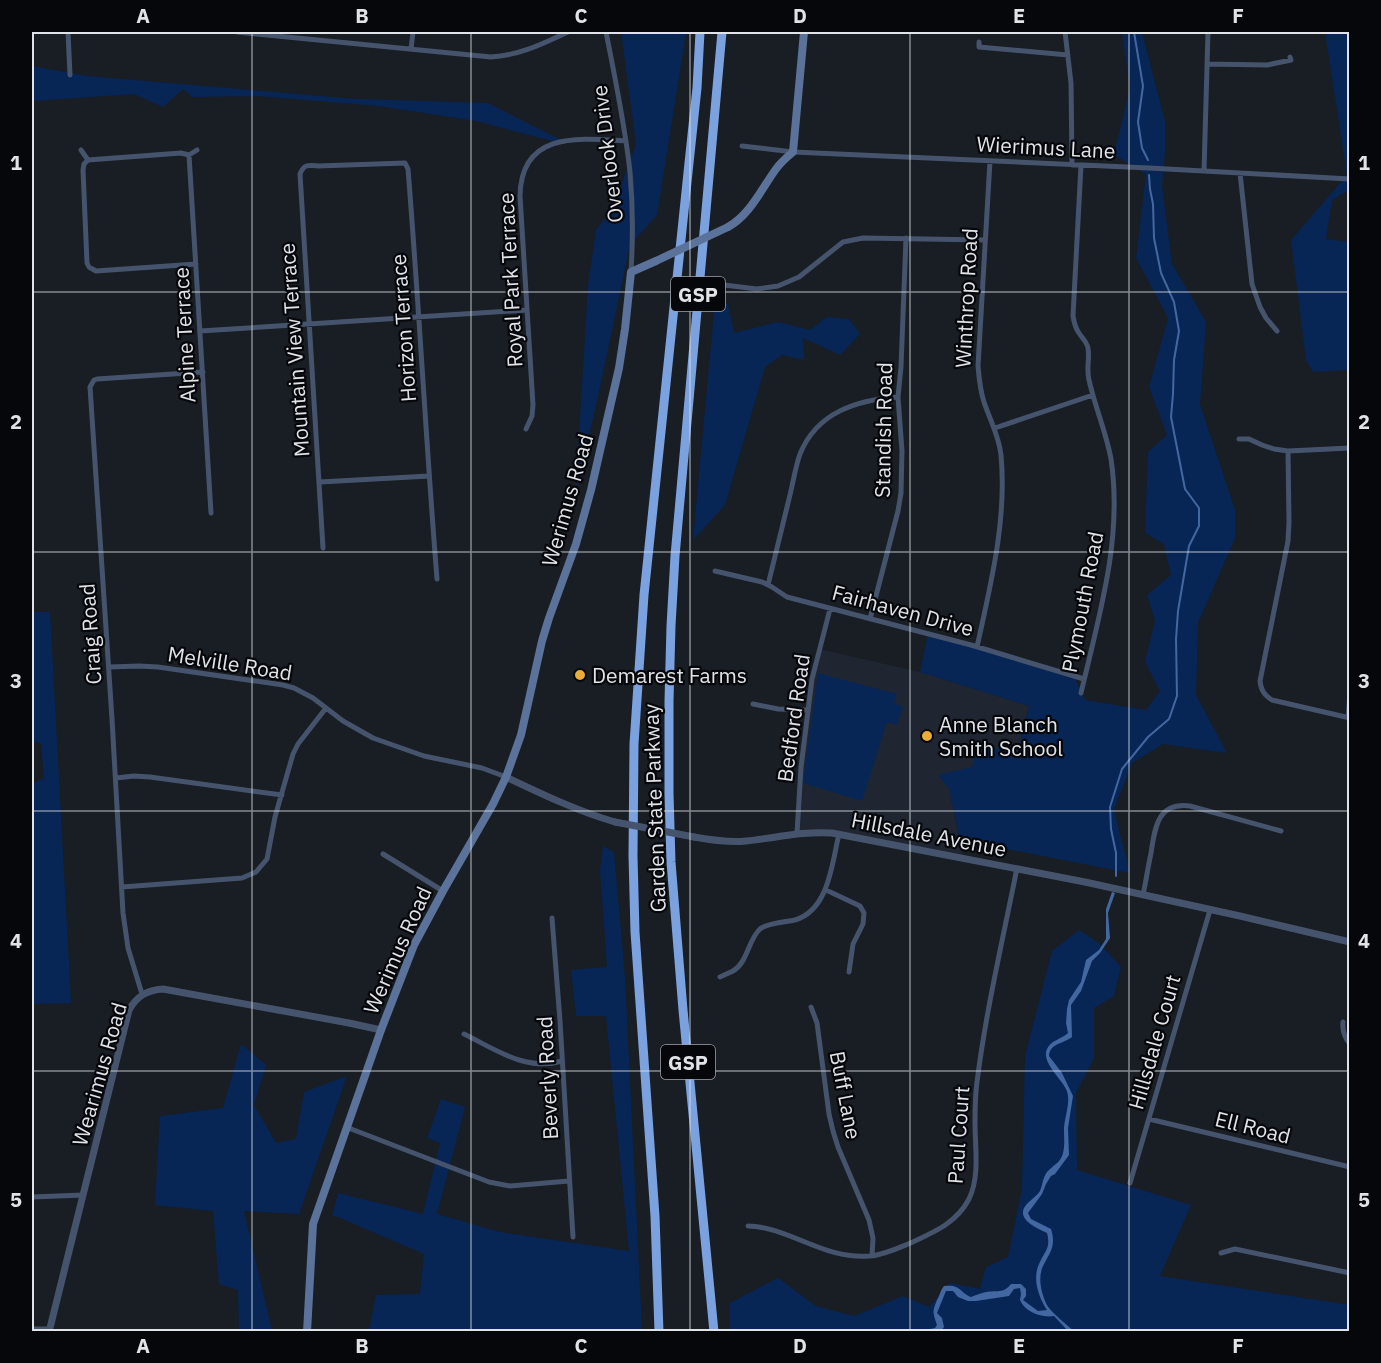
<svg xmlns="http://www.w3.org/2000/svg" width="1381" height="1363" font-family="'IBM Plex Sans',sans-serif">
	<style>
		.built { fill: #1f2632 }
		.green { fill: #072656 }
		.water { fill: #4367a0 }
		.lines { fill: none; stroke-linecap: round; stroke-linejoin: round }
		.stream { stroke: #4367a0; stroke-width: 2 }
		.minor { stroke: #45546c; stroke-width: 5 }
		.tertiary { stroke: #45546c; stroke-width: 7 }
		.secondary { stroke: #5b739a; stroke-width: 8 }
		.motorway { stroke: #7ba1de; stroke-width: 9 }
		.tertiary-bridge { stroke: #45546c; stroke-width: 7 }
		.secondary-bridge { stroke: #5b739a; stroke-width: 8 }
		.grid { fill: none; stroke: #e0e3e8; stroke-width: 1.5; stroke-opacity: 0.55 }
		.poi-dot { fill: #e8ac37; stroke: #06070a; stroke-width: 2 }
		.labels { text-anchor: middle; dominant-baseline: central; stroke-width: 4.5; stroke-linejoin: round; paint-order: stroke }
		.shield { fill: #06070a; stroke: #9fa1a5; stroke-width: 1.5 }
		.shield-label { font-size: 20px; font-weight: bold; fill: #e0e3e8 }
		.street-label { font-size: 21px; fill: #e0e3e8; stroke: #06070a }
		.poi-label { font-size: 21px; fill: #e0e3e8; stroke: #06070a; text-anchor: start }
		.neatline { fill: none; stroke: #e0e3e8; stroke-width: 2 }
		.grid-label { font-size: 20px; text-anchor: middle; font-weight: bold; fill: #e0e3e8 }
	</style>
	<rect width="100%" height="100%" fill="#191d24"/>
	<path class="built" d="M819,649L920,672L1029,706L1017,755L972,767L949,789L963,857L832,833H797L801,767Z"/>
	<path class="green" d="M621,32H685V39L657,215L630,245L596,406L576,487L588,285L596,230L613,209L636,144Z
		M1122,32H1142L1165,122V151L1162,186L1172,264L1206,322L1200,404L1235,510V538L1198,623L1196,695L1227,753L1163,744L1132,763L1114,810L1130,873L960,840L949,789L938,775L972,767L979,742L1017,755L1029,706L920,672L928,633L1072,672L1085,700L1146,710L1160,691L1145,662L1155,621L1147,595L1171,575L1164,544L1145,533L1148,452L1167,435L1149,387L1168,318L1136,258L1146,174L1114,155L1130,88Z
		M1325,32H1349V190L1332,200L1326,239L1349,242V370L1313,372L1306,360L1291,240L1347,175Z
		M32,66L87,76L357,99L488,103L561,140L556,142L476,121L379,106L258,96L192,97L183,89L163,107L134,94L34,101H32Z
		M715,301L728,304L734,333L778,322L810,330L827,317L849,319L860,334L840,355L803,338L804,360L782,355L765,367L725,505L693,540Z
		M32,612H50L71,1003L32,1004V965L33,952L32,951V784L44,778L41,743L32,742Z
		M818,673L897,694L894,703L903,707L897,725L887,722L862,801L803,783Z
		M603,846L614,852L625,978L642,1331H369L376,1295L420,1294L424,1254L338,1217L332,1216L338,1193L423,1214L440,1143L427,1138L441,1099L465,1107L437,1214L500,1232L629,1251L606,1016H576L571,970L607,967L600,870Z
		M1079,930L1100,944L1121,967L1114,996L1094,1008V1058L1076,1093L1077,1170L1191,1205L1160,1276L1350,1305L1349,1332H730V1303L778,1278L816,1306L854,1316L903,1296L929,1307L950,1283L980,1289L986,1267L1008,1257L1022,1189L1025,1056L1052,951Z
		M241,1044L266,1065L254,1105L276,1143L296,1139L304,1092L347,1076L299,1214L244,1211L272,1331H239L238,1290L219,1284L213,1211L155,1205L160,1116L223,1108Z"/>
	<path class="water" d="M1112,892L1115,893L1108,913L1110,938L1100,953L1092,961L1081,991L1071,1005L1072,1037C1063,1044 1050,1043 1049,1056L1062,1073L1073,1096L1068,1128L1069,1155L1055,1174L1051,1176L1046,1184L1042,1194L1028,1213L1031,1219L1051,1229C1056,1245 1051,1251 1044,1264C1037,1276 1041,1293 1047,1305C1051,1312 1067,1325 1074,1331H1068L1054,1316C1041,1318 1025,1312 1020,1300L1021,1294L1020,1288L1014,1289L1009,1296L976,1301H968L958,1297L953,1291H946L937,1313L942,1318L944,1327L941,1331H921L935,1328L937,1325C933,1313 932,1312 937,1300C940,1295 940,1291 944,1286C961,1284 959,1292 971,1297C976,1295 981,1293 986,1292C997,1290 1003,1294 1011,1284H1021L1026,1289V1296L1023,1300L1038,1311L1047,1310C1039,1298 1032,1279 1039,1264C1045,1251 1051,1248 1047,1233C1039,1229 1018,1221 1024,1208C1028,1201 1036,1197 1040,1191C1043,1184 1043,1175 1049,1170C1055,1164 1061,1162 1063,1153C1065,1145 1064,1138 1064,1130C1064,1117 1072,1101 1066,1089C1061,1078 1041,1062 1047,1049C1051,1040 1062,1039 1068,1033L1066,1023L1067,1009L1069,1000L1081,982L1086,960L1099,950L1106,939V909Z"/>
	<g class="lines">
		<path class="stream" d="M1134,32L1143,86L1138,122L1142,148L1148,160
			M1116,876V853L1111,829L1110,807L1122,769L1148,737L1169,719L1177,696L1176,639L1178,611L1189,546L1199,526V508L1185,489L1171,417L1173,394L1174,360L1179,331L1174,302L1161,273L1154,238L1153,204L1150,189L1149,175"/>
		<path class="minor" d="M68,32L70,75
			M237,32L491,57C521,55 542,44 568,32
			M606,32C615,78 625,125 630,172C633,205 633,239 631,272
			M1065,32L1071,83L1072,165
			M979,42V47L1068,55
			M411,49L413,32
			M1207,64L1267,65L1291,60L1290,57
			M742,146L793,152L1149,168L1350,179
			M81,150L88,160L181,153L189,155L197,150
			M189,155L211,513
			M88,160L84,164L83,170L87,263L89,267L96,271L196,264
			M1081,165L1073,316C1074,322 1075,328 1079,333C1082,338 1087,342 1088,348C1090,358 1086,368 1089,380C1095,407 1106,432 1111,459C1123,538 1099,616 1081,693
			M1204,171L1208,32
			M1240,173L1252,284L1260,307L1266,318L1277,331
			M724,285L757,289L778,286L799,277L843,242L863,238L985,240
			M200,331L527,310
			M995,428L1093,395
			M526,429L532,416L533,405L520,196C521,131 579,138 626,141
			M1239,439H1249L1262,445L1274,449L1288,451L1350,448
			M1288,451L1289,522L1288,541L1260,681C1261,690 1264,695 1272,700L1350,718
			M320,482L429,476
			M323,548L300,174C304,164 308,165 318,166L405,163L408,169C419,305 426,442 437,579
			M715,571L762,582L772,587L787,597L971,645L1084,679
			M768,585C775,556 782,528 789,499C793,484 795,468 800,454C817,412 857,400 898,397
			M870,619L898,511L901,493L902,451L898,397L901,367L906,238
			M977,647C991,583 1007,520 1001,455C999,436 990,420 984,402C980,390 979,378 978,366L990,161
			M109,667L139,666L158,667L283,685L294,688L313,698L343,721L373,738L424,756L482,768L506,777
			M753,704L778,709L808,710
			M1348,718L1350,693
			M116,778L134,776L150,777L282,795
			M797,833L801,767L812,679L830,609
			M383,854L443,891
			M122,887L242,878L256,872L267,859L275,817L293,754L298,744L326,708
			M826,890L860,906L864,913L863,924L853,944L849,972
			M1143,895C1146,881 1148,867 1151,853C1155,828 1157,802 1190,806L1281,831
			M552,918L560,1021L573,1237
			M720,977C724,975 729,973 733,971C748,962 748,940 760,929C767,923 786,922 795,920C829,910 832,863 839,834
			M142,994L128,948L123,913L112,719L90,387L94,380L97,379L203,372
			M811,1007L817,1023L829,1114L833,1131L838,1147L869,1220L873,1238L872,1256
			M1343,1022C1342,1031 1344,1037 1350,1044
			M464,1034C495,1049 526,1072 562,1061
			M1149,1119L1350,1167
			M346,1127L489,1182L510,1186L569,1181
			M1130,1183L1210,910
			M32,1197L83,1195
			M748,1226C790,1227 823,1260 870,1256C883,1255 896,1249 908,1244C932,1233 956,1224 969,1199C980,1176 975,1148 975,1123C975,1109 975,1096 977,1082C986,1010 1003,939 1017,868
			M1221,1253L1235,1249L1350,1273
			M32,1329H50"/>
		<path class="tertiary" d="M506,777C542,794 577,811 615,822
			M694,837C711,840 729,843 746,841C775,838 803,831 832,833L1085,882L1240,916L1350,942
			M49,1332L129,1010C137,996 147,990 163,989L349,1023L381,1030"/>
		<path class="secondary" d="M728,227C750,215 762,188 776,169C781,162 787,157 793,152L804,32
			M307,1332L313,1224L381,1030L414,945L443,891L493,804L506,777L521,735L542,641L549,618L576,544L591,490L619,368L625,329L631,272L656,261"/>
		<path class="motorway" d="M659,1332L655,1216L635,932L633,856L634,744L644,595L689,163L697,88L700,32
			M714,1332L683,1010L671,862L669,793V701L671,626L675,556L722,32"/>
		<path class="tertiary-bridge" d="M615,822L694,837"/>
		<path class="secondary-bridge" d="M656,261L728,227"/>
	</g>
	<path class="grid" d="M252,32V1332M471,32V1332M690,32V1332M910,32V1332M1129,32V1332M32,292H1350M32,552H1350M32,811H1350M32,1071H1350"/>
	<g class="poi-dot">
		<circle cx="580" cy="675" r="6"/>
		<circle cx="927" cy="736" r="6"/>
	</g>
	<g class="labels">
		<g class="shield">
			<rect x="671" y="277" width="54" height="34" rx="4.5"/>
			<rect x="661" y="1045" width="54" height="34" rx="4.5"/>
		</g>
		<g class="shield-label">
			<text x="698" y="294">GSP</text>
			<text x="688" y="1062">GSP</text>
		</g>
		<g class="street-label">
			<text transform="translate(1046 147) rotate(3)">Wierimus Lane</text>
			<text transform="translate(607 154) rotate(-97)">Overlook Drive</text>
			<text transform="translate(510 280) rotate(-93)">Royal Park Terrace</text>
			<text transform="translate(966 298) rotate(-87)">Winthrop Road</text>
			<text transform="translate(403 328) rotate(-94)">Horizon Terrace</text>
			<text transform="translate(184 335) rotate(-93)">Alpine Terrace</text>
			<text transform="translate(294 350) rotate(-94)">Mountain View Terrace</text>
			<text transform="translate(883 430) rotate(-89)">Standish Road</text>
			<text transform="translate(567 500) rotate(-74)">Werimus Road</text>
			<text transform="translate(1082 602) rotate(-79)">Plymouth Road</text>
			<text transform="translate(903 610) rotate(15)">Fairhaven Drive</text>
			<text transform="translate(90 634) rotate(-94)">Craig Road</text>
			<text transform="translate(230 663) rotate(9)">Melville Road</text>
			<text transform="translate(793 718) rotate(-82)">Bedford Road</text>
			<text transform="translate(654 808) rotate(-92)">Garden State Parkway</text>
			<text transform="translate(929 834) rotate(11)">Hillsdale Avenue</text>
			<text transform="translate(397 950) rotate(-66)">Werimus Road</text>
			<text transform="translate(1154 1042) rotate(-74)">Hillsdale Court</text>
			<text transform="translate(99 1074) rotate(-74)">Wearimus Road</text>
			<text transform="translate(547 1078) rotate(-93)">Beverly Road</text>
			<text transform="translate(846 1095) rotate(79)">Buff Lane</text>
			<text transform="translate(1253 1127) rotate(14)">Ell Road</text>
			<text transform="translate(958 1135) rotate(-86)">Paul Court</text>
		</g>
		<g class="poi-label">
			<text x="592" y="675">Demarest Farms</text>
			<text x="939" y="724">Anne Blanch<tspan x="939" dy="24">Smith School</tspan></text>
		</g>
	</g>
	<rect width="1381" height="1363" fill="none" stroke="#06070a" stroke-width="66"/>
	<rect x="33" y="33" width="1315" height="1297" class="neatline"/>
	<g class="grid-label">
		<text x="143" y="23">A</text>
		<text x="362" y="23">B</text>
		<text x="581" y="23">C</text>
		<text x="800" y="23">D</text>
		<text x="1019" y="23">E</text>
		<text x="1238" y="23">F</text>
		<text x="16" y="170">1</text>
		<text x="1364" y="170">1</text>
		<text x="16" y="429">2</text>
		<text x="1364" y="429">2</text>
		<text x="16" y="688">3</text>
		<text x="1364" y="688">3</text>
		<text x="16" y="948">4</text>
		<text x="1364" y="948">4</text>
		<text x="16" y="1207">5</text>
		<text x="1364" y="1207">5</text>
		<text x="143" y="1353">A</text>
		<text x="362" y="1353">B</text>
		<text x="581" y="1353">C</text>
		<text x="800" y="1353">D</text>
		<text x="1019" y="1353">E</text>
		<text x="1238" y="1353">F</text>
	</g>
</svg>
